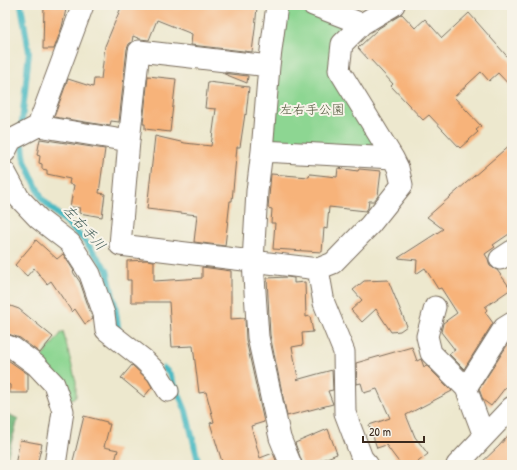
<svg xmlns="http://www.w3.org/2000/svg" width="517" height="470" font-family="'Patrick Hand','Klee One',sans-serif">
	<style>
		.green { fill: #8dd692; stroke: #648058 }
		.forest { fill: #72b77c; stroke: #56704d }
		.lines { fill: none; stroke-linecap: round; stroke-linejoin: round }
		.stream { stroke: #4bbac2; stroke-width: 6 }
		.building { fill: #f7b37a }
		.minor-casing { stroke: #796c5c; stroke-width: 23 }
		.minor { stroke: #fff; stroke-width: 21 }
		.labels { text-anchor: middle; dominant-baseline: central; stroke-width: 4; stroke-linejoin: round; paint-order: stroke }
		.park-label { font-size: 13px; fill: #50553b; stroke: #f7f3e8 }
		.water-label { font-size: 14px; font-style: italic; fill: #415c57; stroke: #f7f3e8 }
	</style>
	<rect width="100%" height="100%" fill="#f7f3e8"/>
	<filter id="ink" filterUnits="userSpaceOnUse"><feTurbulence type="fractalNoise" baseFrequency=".025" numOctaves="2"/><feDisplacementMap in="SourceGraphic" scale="8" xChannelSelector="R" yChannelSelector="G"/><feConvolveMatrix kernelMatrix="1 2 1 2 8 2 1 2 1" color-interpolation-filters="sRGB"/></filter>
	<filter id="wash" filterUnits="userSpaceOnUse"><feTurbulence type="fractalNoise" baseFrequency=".012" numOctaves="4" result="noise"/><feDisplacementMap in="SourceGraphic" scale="16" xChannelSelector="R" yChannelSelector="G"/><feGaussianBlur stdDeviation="0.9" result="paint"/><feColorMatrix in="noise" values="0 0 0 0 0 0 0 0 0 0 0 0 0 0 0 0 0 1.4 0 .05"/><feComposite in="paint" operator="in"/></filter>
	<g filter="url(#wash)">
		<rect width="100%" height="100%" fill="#ede8ce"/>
		<path class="green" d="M294,6L341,23L345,31L336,40L380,146L374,155L277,143L270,134L287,10Z
			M63,331L76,382V397L65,402L41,358Z"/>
		<path class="forest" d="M5,412L18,419L5,465Z"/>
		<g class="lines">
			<path class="stream" d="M21,5L29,52L21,131L25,161L42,199L86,242L107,270L115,305L119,334
				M164,368L170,374L186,411L199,465"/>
		</g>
		<g id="blocks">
			<path class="building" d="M44,5H67L62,27L54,49H43Z
				M122,5H234L257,7L255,29L252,52L191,45L192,34L157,20L149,40L140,39L133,36L132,42L129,44L127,49L119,122L111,121L110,126L54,117L68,79L93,87L94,79H101L105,46Z
				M469,13L512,62V88L498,73L489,81L481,72L454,97L481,126L476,130L478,132L460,148L429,115L423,120L391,86L393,84L370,59L369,60L358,48L379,28L402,14L415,28L425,19L442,38Z
				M222,73L248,76L247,83Z
				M148,76L176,79L170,132L145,129V124H143Z
				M208,82L249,87L246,115L245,114L240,147H237L232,201H230L225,246L194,242L197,215L147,209L155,136L185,143L211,146L216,109L205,108Z
				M40,139L105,149L99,193L105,194L102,217L79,213L80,208L70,207L74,185L69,184L70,179L47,174V170L42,169V164L39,163L40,156L37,155Z
				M512,143V232L493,245L495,247L485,254L488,259L490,266L497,270L511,289L485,307L487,310L485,312L493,323L464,369L449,354L455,350L441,332L443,323L457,313L441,288L438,289L425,268L416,274L417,260L398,258L443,229L427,217Z
				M338,168L358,171L359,169L381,171L378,196L374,201H369L368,208L366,211L329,207L327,229L324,228L322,252L273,249L275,223H271L272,209L268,208L271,174L309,177L310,174L337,177Z
				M36,240L57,259L63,254L74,271L73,272L80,282L92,317L93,319L85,324L75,309L72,312L51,281L47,284L34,268L27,276L15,265Z
				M147,260L154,261V281L202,278V267L231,271V319L245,318L246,340L264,422L251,426L260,458L273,453L278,465H223L210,423L214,422L206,392L199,393L193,346L172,347L169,302H131V280H127V261Z
				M287,277L294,278V283L305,282L306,317L310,316L313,332L302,333L303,345L292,347L298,378L296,380L332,370L333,390L328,391L333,404L287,416L270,335L267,278Z
				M388,280L407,326L400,331L391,332L376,309L362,322L351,310L362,300L353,290L364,281Z
				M5,304L19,309L53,337L40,353L20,338L5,333Z
				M508,344L512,350V379L491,406L483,400L479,389Z
				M412,347L417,361L421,359L424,367L427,366L452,391L406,415L415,437L428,454L414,465H401L386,445L377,448L369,425L390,418L377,389L364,393L361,383L357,384L356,363Z
				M5,358L28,374V393H10V385L5,383Z
				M132,365L148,380L152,387L144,397L121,378Z
				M84,416L107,422V424H110L104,447L118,450L114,465H72Z
				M328,429L337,454L309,465H303L295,443Z
				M512,431V465H479L499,446Z
				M20,440L42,444L37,465H15Z"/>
		</g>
	</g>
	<g filter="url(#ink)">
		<use href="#blocks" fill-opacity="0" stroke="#796c5c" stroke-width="1"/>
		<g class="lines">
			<g class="minor-casing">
				<path id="minor" d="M277,5L269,66L262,151L257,191L253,262L258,337L280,438L291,465
					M313,5L362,24
					M269,66L139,51L129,141L120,245L318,269L333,263L370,225L402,185L398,168L393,158L339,70L342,44L362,24L394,5
					M38,126L83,5
					M262,151L393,158
					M5,152L11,140L38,126L129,141
					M5,172L19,198L39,219L70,243L90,274L104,314L106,330L143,359L157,373L168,391
					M500,259L512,251
					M318,269L324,303L344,352L345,413L362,458L368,465
					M435,307L427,336L431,353L466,388L484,436
					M5,345L13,348L36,365L54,384L63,411L55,465
					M466,388L504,328L512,323
					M457,465L512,407"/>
			</g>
			<use href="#minor" class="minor"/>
		</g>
	</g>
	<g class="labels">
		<g class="park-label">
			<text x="312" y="109">左右手公園</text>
		</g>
		<g class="water-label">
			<text transform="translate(85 227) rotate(48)">左右手川</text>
		</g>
	</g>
	<rect width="517" height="470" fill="none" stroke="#f7f3e8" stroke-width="20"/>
	<path d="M363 436v6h61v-6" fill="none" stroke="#3b2a1e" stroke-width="2"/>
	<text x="369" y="436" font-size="12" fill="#3b2a1e" stroke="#f7f3e8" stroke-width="3" paint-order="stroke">20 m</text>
</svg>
